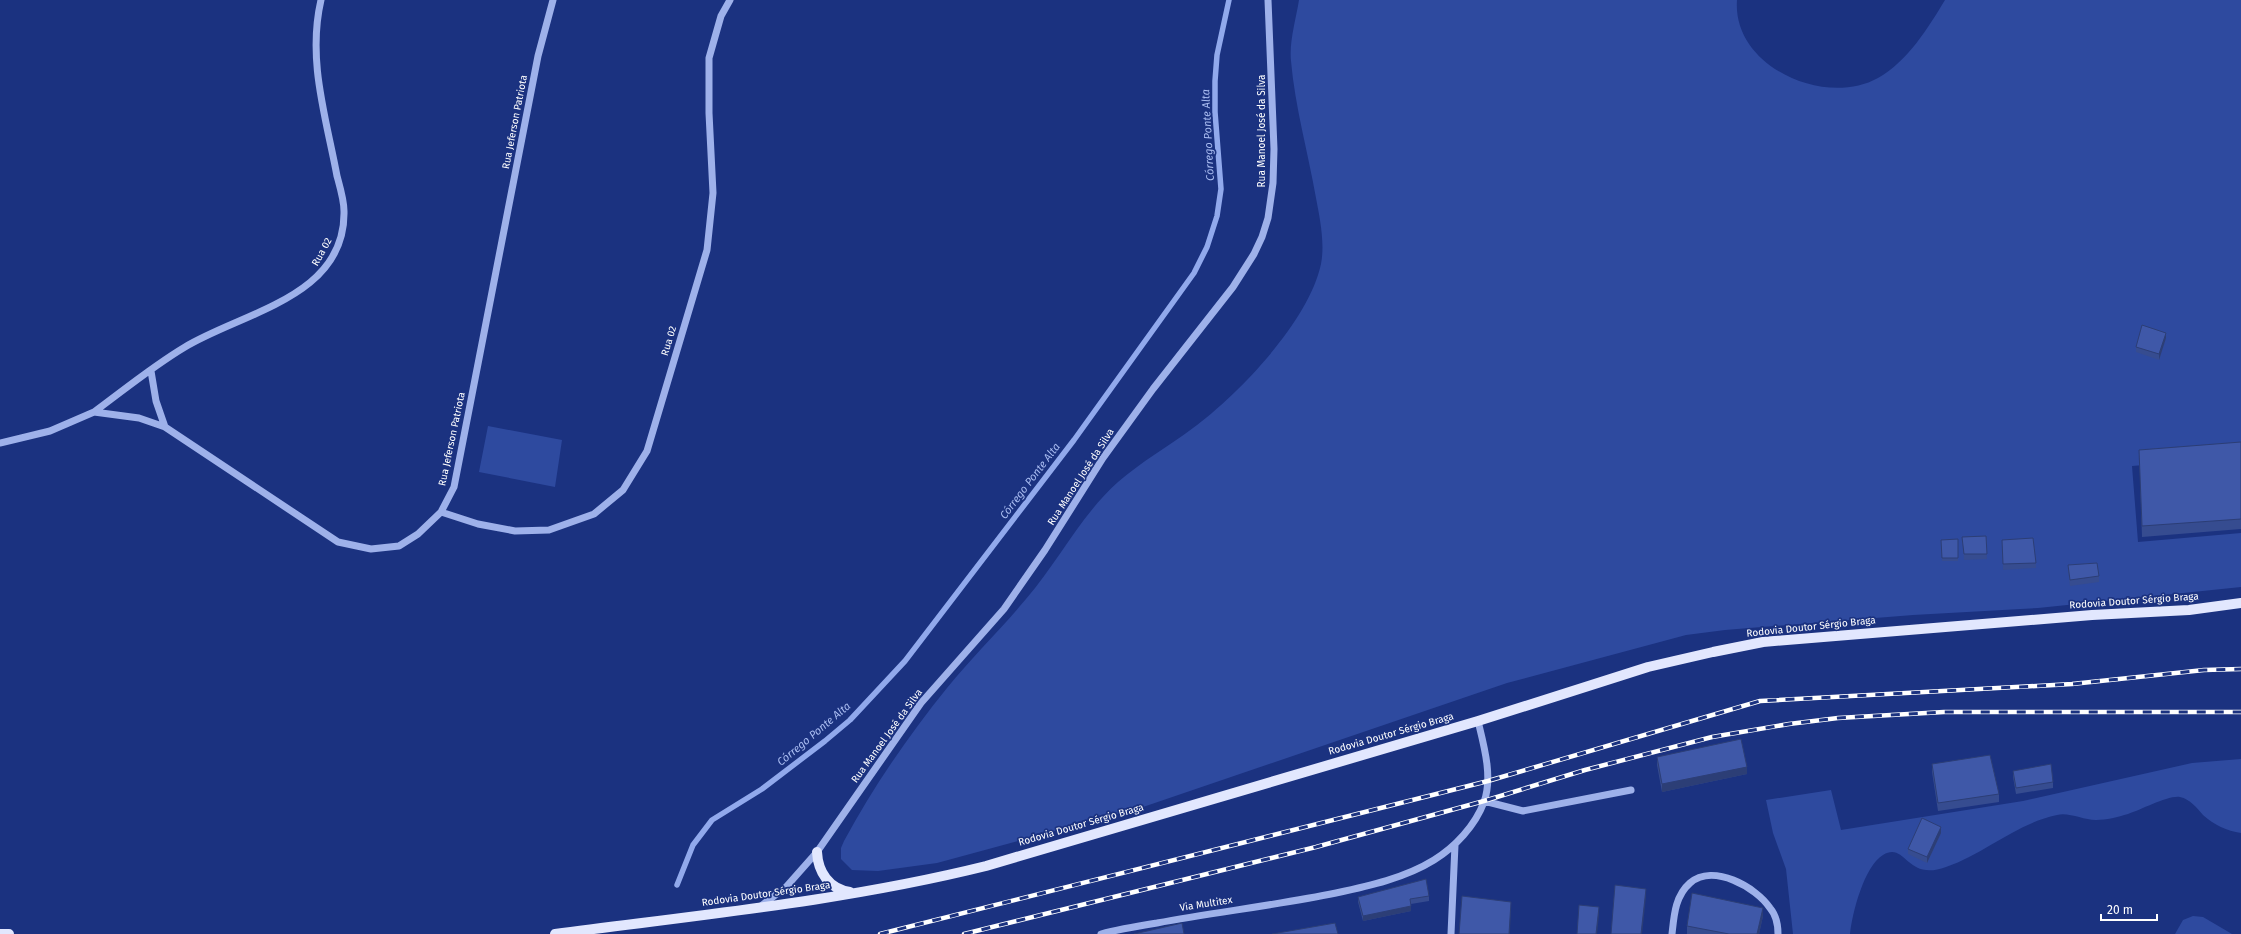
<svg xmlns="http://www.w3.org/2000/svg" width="2241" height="934" font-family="'Fira Sans',sans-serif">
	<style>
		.green { fill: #2e4a9f }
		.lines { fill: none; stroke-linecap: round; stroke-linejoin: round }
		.stream { stroke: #91a9ec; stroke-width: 5.5 }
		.minor { stroke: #9eb1ea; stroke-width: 7 }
		.major { stroke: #e2e7fe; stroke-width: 10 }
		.rail-casing { stroke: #fff; stroke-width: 4.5 }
		.rail { stroke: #1b3280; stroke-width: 3; stroke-dasharray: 9; stroke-linecap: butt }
		.wall { fill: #364c90 }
		.shaded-wall { fill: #2c3e76 }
		.building { fill: #3f58a8; stroke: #2c3e76 }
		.labels { text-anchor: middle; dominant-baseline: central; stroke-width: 3.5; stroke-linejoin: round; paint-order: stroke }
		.street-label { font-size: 10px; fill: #fff; stroke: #1b3280 }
		.water-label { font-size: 11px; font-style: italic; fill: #a9bcf1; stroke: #1b3280 }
	</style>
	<rect width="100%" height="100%" fill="#1b3280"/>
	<path class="green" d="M1299,0H1737C1732,66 1824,108 1878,78C1908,61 1928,28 1945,0H2241V457L2132,466L2138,542L2241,533V587L2038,608L1913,615L1725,630L1686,635L1507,683L1143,807L937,863L878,871L852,870L841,859V848L844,841C873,787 909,735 947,688C972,657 1001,629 1026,599C1058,562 1081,515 1118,482C1141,462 1169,446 1193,428C1239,394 1309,321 1321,264C1325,243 1320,219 1316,198C1308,152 1295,107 1291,61C1289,42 1296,19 1299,0Z
		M488,426L562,440L555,487L479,472Z
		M2241,759V833C2227,831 2214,825 2203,815C2197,808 2190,799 2180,797C2168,795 2141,810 2128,814C2118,817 2106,820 2096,820C2083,820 2069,812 2057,815C2015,824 1986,853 1946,867C1906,882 1906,841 1883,855C1864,866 1852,914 1850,934H1793L1786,869L1773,833L1766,800L1831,790L1841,830L2023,801L2192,763Z
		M2193,916L2203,917L2232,934H2175L2183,920Z"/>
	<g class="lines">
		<path class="stream" d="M677,885L693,845L712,820L762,789L825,741L850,720L905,661L1074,440L1194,273L1207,247L1217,216L1221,189L1215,112V81L1217,55L1229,0"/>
		<path class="minor" d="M151,371L156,401L165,427
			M94,412C124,390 153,366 185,347C243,312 346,297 344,211C344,200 340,187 337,176C326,117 307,60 321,0
			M0,443L50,431L94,412L139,418L165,427L338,542L371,549L399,546L418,534L441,512L454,487L538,56L553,0
			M441,512L478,524L515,531L549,530L594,514L623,490L647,451L707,250L713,193L709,113V58L721,16L730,0
			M1484,801L1523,811L1631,790
			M761,906L786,887L817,852L921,703L1004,609L1045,550L1103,458L1153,389L1233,287L1254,254L1262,237L1268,218L1273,183L1274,149L1268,0
			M1101,934C1119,929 1138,926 1157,923C1217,912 1277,905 1336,893C1369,886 1405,878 1434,860C1455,847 1475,826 1484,802C1493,777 1484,746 1478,721
			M1451,934L1455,845
			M1672,934C1674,916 1675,896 1690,883C1713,863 1756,887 1770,908C1776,915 1778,925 1778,934"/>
		<path class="major" d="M817,852C818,872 829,889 850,892
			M0,934H9
			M555,934C699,915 845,901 986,866L1478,721L1648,667L1713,652L1763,642L2092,615L2189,610L2241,603"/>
		<g class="rail-casing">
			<path id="rail" d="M880,934L1488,781L1760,701L2072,684L2204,670L2241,669
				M964,934L1316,847L1484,801L1585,770L1712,737L1789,724L1838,718L1944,712H2241"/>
		</g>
		<use href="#rail" class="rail"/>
	</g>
	<path class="wall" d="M2166,338L2159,360L2136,352V347Z
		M2241,442V529L2142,537L2139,450Z
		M1986,536L1987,559L1964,560L1962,537Z
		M1958,539V561H1942L1941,540Z
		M2002,540L2036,563V568L2003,570Z
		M2068,565L2099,576V582L2070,586L2068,570Z
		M1657,757L1747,774L1662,792L1657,765Z
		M1932,764L1999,794V802L1938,811L1932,772Z
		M2013,771L2053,782V788L2016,794L2013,777Z
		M1941,833L1927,863L1908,854V849Z
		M1429,896V901L1411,904V911L1363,921L1358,902V897Z
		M1763,916L1759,934H1687V926Z"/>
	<path class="shaded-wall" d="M2166,333V338L2159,360V354Z
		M1747,767V774L1662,792V784Z
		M1941,827V833L1927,863V857Z
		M1646,889V897L1642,934H1641Z
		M1511,902L1510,934H1509Z
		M1411,906V911L1363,921V916Z
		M1599,907V915L1597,934H1596Z
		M1763,908V916L1759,934H1757Z"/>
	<path class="building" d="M2142,325L2166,333L2159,354L2136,347Z
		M2241,442V519L2142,526L2139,450Z
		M1986,536L1987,554H1964L1962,537Z
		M2033,538L2036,563L2003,564L2002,540Z
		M1958,539V558H1942L1941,540Z
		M2097,563L2099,576L2070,580L2068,565Z
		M1741,739L1747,767L1662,784L1657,757Z
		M1990,755L1999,794L1938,803L1932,764Z
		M2051,764L2053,782L2016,788L2013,771Z
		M1922,818L1941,827L1927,857L1908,849Z
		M1426,879L1429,896L1410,899L1411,906L1363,916L1358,897Z
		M1615,885L1646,889L1641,934H1611Z
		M1692,893L1763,908L1757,934H1729L1687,926Z
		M1462,896L1511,902L1509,934H1459Z
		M1579,905L1599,907L1596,934H1577Z
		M1182,923L1184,934H1134Z
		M1335,923L1338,934H1272Z"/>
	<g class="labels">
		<g class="street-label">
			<text transform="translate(515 122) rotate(-79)">Rua Jeferson Patriota</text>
			<text transform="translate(1262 131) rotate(-90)">Rua Manoel José da Silva</text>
			<text transform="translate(322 252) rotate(-61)">Rua 02</text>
			<text transform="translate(669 341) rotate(-73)">Rua 02</text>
			<text transform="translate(452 439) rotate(-78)">Rua Jeferson Patriota</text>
			<text transform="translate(1081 477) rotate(-57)">Rua Manoel José da Silva</text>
			<text transform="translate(2134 601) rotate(-4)">Rodovia Doutor Sérgio Braga</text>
			<text transform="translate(1811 627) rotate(-6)">Rodovia Doutor Sérgio Braga</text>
			<text transform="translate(1391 734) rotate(-16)">Rodovia Doutor Sérgio Braga</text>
			<text transform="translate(887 736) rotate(-54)">Rua Manoel José da Silva</text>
			<text transform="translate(1081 825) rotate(-16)">Rodovia Doutor Sérgio Braga</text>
			<text transform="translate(766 894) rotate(-8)">Rodovia Doutor Sérgio Braga</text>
			<text transform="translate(1206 904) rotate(-9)">Via Multitex</text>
		</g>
		<g class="water-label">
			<text transform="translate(1208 135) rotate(-93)">Córrego Ponte Alta</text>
			<text transform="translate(1030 481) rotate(-53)">Córrego Ponte Alta</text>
			<text transform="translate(814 734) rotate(-40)">Córrego Ponte Alta</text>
		</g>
	</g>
	<path d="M2101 914v6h56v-6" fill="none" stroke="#ffffff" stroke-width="2"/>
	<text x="2107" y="914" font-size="12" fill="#ffffff" stroke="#1b3280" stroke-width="3" paint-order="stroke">20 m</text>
</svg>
